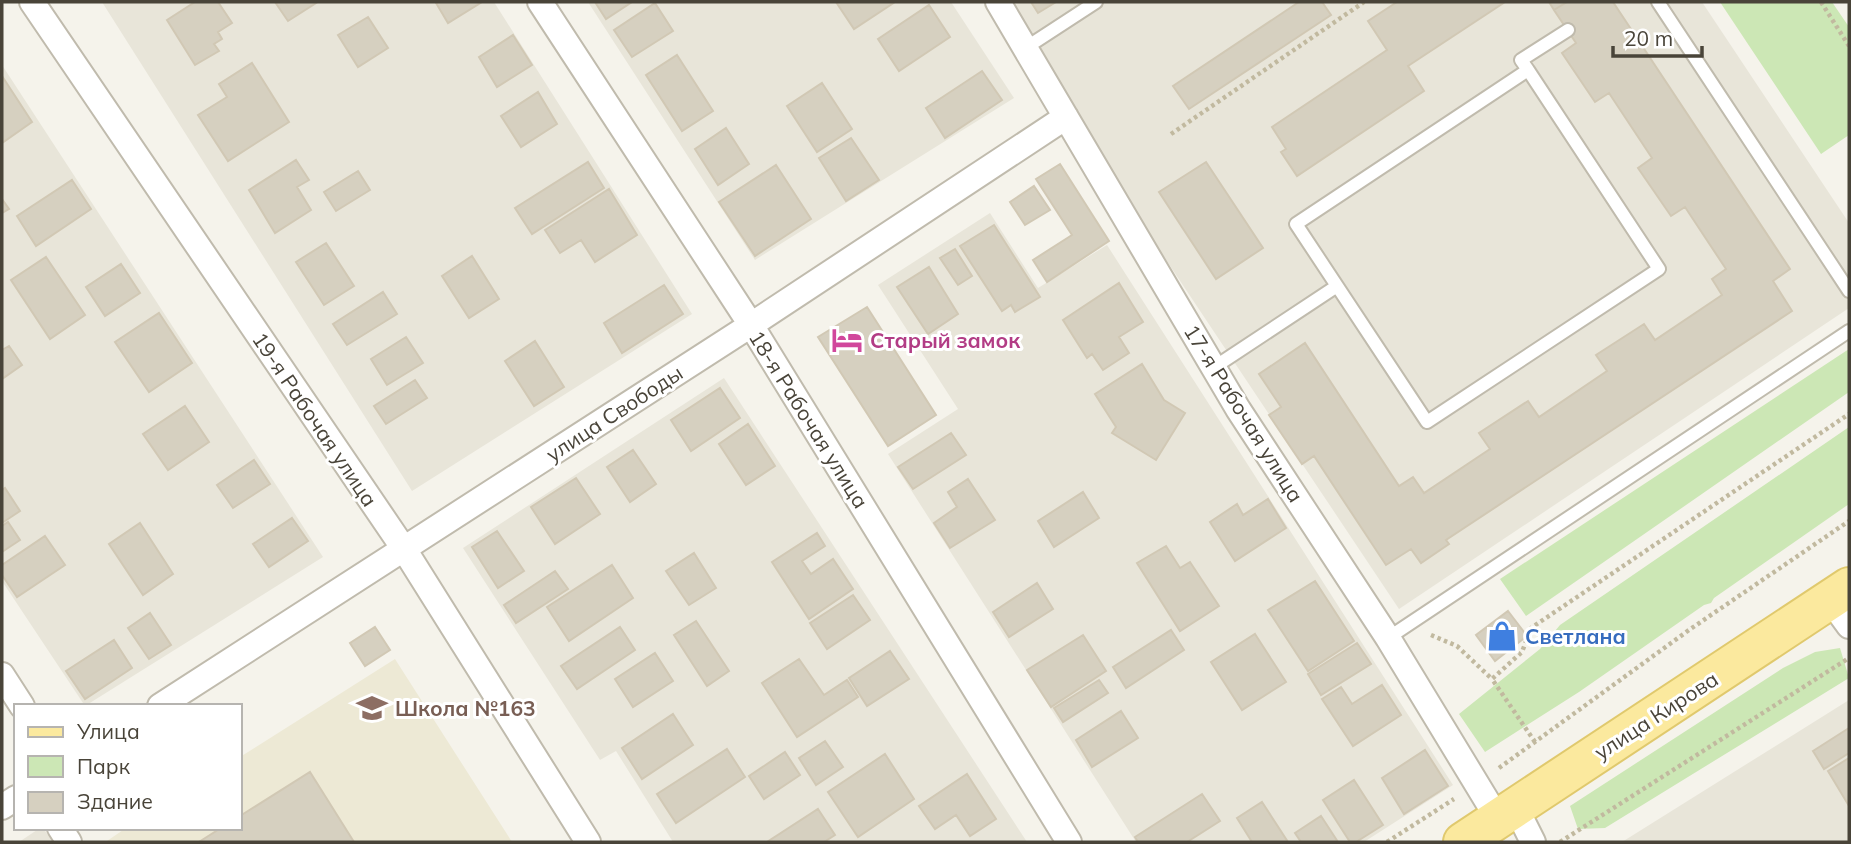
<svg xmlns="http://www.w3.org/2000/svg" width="1851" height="844" font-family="Mulish,sans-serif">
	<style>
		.residential { fill: #e8e5d9 }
		.education { fill: #ede9d5 }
		.green { fill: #cce7b5 }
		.building { fill: #d6d0c0; stroke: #d1c8b4; stroke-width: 2 }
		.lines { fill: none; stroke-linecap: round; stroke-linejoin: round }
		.lane-casing { stroke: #c0bbad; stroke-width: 16 }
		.street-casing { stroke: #c0bbad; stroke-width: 28 }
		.primary-casing { stroke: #e0c96d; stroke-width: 42 }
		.path { stroke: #c1b99f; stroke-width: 4.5; stroke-dasharray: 3.5 3.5; stroke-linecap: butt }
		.lane { stroke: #fff; stroke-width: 12 }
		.street { stroke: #fff; stroke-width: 24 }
		.primary { stroke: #fbe99e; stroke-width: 38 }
		.labels { text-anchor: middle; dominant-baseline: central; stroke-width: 6; stroke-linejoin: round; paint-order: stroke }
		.hotel-label { font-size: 21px; font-weight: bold; fill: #b23c85; stroke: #fff; text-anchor: start }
		.street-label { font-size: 21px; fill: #494439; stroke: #fff }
		.shop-label { font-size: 21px; font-weight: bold; fill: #366cbe; stroke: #fff; text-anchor: start }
		.education-label { font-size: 21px; font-weight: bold; fill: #785e54; stroke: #fff; text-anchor: start }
	</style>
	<rect width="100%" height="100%" fill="#f5f3eb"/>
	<path class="residential" d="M102,2H494L692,314L412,491Z
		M588,2H951L1014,98L755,260Z
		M994,2H1702L1849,223V308L1399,609Z
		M2,65L323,557L85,706L2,581Z
		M990,213L1038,288L1107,245L1453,785L1364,842H1136L888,454L958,409L878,285Z
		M724,378L1027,842H673L616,751L600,760L463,548Z
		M1849,700V842H1622Z
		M40,828H43L53,842H19Z"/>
	<path class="education" d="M395,659L512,842L107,841L126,828H240V757Z"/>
	<path class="green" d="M1720,2H1832L1849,27V135L1821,154Z
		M1849,349V392L1526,616L1500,579Z
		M1849,427V504L1714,598L1711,603L1704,605L1579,692L1485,752L1459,714L1540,649L1560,625Z
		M1840,648L1849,678L1605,828L1578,829L1570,806L1783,668L1815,652Z"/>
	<path class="building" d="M195,2H218L232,23L218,32L222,39L214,44L219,51L195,65L167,20Z
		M275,2H315L316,3L288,21Z
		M438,2H482L448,23L436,3Z
		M595,2H632L606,19Z
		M836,2H895L854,29Z
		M1031,2H1056L1038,13Z
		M1299,2H1322L1331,15L1189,109L1173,86Z
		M1397,2H1505L1408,66L1424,91L1297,176L1281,152L1286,149L1272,127L1387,50L1368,21Z
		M1549,2H1567L1554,10Z
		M1567,2H1613L1790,269L1773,281L1792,311L1446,540L1449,544L1421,563L1411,549L1386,565L1314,456L1302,464L1269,415L1281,407L1259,374L1305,343L1399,486L1413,477L1424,493L1490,449L1479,433L1528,401L1539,417L1607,371L1596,355L1644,324L1655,340L1722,295L1712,279L1726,269L1685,207L1671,216L1638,168L1652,158L1609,93L1595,102L1562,53L1576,43L1554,10Z
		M655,3L673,31L632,57L614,30Z
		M929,5L950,37L899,71L878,39Z
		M368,17L388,48L358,67L338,35Z
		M513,35L532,65L497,87L479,57Z
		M677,55L713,111L682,131L646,75Z
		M252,63L289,122L228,161L198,115L227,97L219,84Z
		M982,71L1002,100L945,138L926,108Z
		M2,76L32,122L2,143Z
		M822,83L852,129L817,152L787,106Z
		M538,92L557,124L521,147L501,116Z
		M726,128L749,164L718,185L695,149Z
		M851,138L879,180L846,201L819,158Z
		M296,160L309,180L297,187L311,210L275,233L249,190Z
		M588,162L604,188L532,234L515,208Z
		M1206,162L1263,248L1216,279L1159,192Z
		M1060,164L1109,241L1047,282L1033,260L1072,235L1036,179Z
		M776,165L811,219L755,256L719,202Z
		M358,171L370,190L336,211L324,192Z
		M72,180L91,209L36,246L17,216Z
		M1034,186L1050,210L1025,225L1010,202Z
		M609,189L637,235L595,262L581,240L560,253L545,230Z
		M2,199L9,209L2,213Z
		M994,225L1040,297L1015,312L1011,305L1002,311L960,246Z
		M326,243L354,286L324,305L296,262Z
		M955,249L972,276L958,285L940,258Z
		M472,256L499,299L469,318L442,276Z
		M46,257L85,315L50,339L11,280Z
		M121,264L140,293L105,316L86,287Z
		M929,267L958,314L928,334L897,287Z
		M1119,283L1143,322L1119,337L1129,353L1103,370L1092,354L1087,358L1063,320Z
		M664,285L683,314L622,353L604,323Z
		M383,292L397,314L347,345L333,324Z
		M867,307L936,415L888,446L818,337Z
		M159,313L192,363L149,392L115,342Z
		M406,337L423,363L387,385L371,359Z
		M535,341L564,387L534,406L505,361Z
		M9,346L22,365L2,379V350Z
		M1142,364L1164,400L1185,413L1156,460L1112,433L1116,427L1095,394Z
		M415,380L427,398L386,424L374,406Z
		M720,388L740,418L691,451L671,420Z
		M185,406L209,442L168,470L143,434Z
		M748,424L775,466L746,485L719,444Z
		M951,433L966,455L913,489L898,467Z
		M633,450L656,484L630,502L607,467Z
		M254,460L270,484L233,508L217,485Z
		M576,478L600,514L555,544L531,507Z
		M968,479L995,520L950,548L934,523L957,507L948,492Z
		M5,488L20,511L2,523V490Z
		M1083,492L1099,518L1054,547L1038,521Z
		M1268,499L1286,528L1235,561L1210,522L1237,504L1243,515Z
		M292,518L308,541L269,567L253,544Z
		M8,522L20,540L2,552V526Z
		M140,523L173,574L143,595L109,544Z
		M497,531L524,571L498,588L472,547Z
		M817,533L825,546L802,561L811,574L833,559L853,589L809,619L772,562Z
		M45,536L65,565L17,597L2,575V565Z
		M1166,546L1180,568L1190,562L1219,606L1180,631L1137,563Z
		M694,553L716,588L689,605L666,571Z
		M612,565L633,598L569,641L547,607Z
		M555,571L568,589L516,623L504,605Z
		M1315,581L1354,641L1308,671L1268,610Z
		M1037,583L1053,609L1009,637L993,612Z
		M853,595L870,620L827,649L810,623Z
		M1508,611L1527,636L1495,661L1476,635Z
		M150,613L171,645L149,659L128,628Z
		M696,621L729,671L707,686L674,635Z
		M375,627L390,650L365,666L350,643Z
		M620,627L635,650L577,689L561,666Z
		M1171,630L1184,650L1126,688L1113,667Z
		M1255,634L1286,682L1242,710L1211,662Z
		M1083,635L1106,671L1051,707L1027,670Z
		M114,640L132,668L85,699L66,671Z
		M1357,643L1371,664L1321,695L1308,674Z
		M890,651L909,679L867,706L849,678Z
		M655,653L673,681L633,707L615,679Z
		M799,659L824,695L847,680L858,697L797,737L762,683Z
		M1099,680L1108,693L1063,722L1054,708Z
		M1382,685L1401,715L1353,746L1322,699L1341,687L1352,704Z
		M1121,711L1138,738L1092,767L1076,740Z
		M673,714L693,745L642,779L622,748Z
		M1849,728V753L1824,769L1813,751Z
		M825,741L843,767L816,785L799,758Z
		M727,749L745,777L676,823L657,794Z
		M1425,750L1448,786L1404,814L1382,778Z
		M785,752L800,775L764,799L749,776Z
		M885,754L914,799L858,837L828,792Z
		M1849,758V806L1828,771Z
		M310,772L354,842H199L221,828H240V816Z
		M967,774L996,819L970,836L956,815L935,829L919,806Z
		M1354,780L1383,825L1356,842H1350L1323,800Z
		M1202,794L1220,821L1187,842H1138L1135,837Z
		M1262,802L1288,842H1252L1237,818Z
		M818,809L835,835L824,842H767Z
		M1321,816L1338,842H1301L1295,833Z"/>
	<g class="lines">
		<g class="lane-casing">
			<path id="lane" d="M1658,2L1849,291
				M1027,47L1096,2
				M1528,70L1296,224L1427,422L1659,269L1528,70L1521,60L1568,30
				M1213,368L1337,286
				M1388,638L1849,331"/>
		</g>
		<g class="street-casing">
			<path id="street" d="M32,2L404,549L588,842
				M540,2L751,325L1069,842
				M998,2L1238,409L1388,638L1498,819
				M1830,600L1849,626
				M2,675L22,706
				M160,706L751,325L1066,117
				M2,807L16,798
				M1516,808L1533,842
				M60,828L69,842"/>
		</g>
		<g class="primary-casing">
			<path id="primary" d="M1463,842L1849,587"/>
		</g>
		<path class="path" d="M1821,2L1849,46
			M1171,134L1364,2
			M1431,635L1457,646L1492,679
			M1535,742L1492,679L1522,652L1531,628L1849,414
			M1499,768L1689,630L1849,521
			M1387,842L1454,799
			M1560,842L1849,658"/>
		<use href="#lane" class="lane"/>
		<use href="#street" class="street"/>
		<use href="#primary" class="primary"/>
	</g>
	<defs>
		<g id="hotel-bare" transform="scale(2.415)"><path d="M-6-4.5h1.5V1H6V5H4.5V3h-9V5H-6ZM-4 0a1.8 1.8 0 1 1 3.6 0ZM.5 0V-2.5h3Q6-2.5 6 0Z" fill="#d1479c" stroke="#fff" stroke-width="2.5" paint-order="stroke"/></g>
		<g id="shop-bare" transform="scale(2.415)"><path d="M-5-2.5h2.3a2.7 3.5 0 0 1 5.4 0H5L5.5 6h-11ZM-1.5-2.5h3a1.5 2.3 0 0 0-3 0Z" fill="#3f7fe0" stroke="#fff" stroke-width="2.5" paint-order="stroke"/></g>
		<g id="school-bare" transform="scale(2.415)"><path d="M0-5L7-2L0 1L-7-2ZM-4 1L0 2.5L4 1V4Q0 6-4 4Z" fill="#8d6e63" stroke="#fff" stroke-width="2.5" paint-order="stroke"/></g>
	</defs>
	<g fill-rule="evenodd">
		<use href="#hotel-bare" x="847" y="340"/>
		<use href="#shop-bare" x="1502" y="636"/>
		<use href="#school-bare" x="372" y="708"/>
	</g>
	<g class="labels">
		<g class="hotel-label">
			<text x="870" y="340">Старый замок</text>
		</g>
		<g class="street-label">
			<text transform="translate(614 413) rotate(-33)">улица Свободы</text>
			<text transform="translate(1244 413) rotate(58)">17-я Рабочая улица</text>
			<text transform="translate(315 419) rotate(56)">19-я Рабочая улица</text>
			<text transform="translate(809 419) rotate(58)">18-я Рабочая улица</text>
			<text transform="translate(1656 715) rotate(-33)">улица Кирова</text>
		</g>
		<g class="shop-label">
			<text x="1525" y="636">Светлана</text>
		</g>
		<g class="education-label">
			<text x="395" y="708">Школа №163</text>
		</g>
	</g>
	<rect width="1851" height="844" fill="none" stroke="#494439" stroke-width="7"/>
	<rect x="14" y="704" width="228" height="126" fill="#ffffff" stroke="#b6b4b0" stroke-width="2"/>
	<rect x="28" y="727" width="35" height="10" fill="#fbe99e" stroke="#b6b4b0" stroke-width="2"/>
	<text x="77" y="739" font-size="21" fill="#494439">Улица</text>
	<rect x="28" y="756" width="35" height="21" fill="#cce7b5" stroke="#b6b4b0" stroke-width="2"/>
	<text x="77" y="774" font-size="21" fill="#494439">Парк</text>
	<rect x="28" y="792" width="35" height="21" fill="#d6d0c0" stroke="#b6b4b0" stroke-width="2"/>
	<text x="77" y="809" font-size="21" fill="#494439">Здание</text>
	<path d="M1613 46v10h89v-10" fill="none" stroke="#494439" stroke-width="3.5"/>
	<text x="1624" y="46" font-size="21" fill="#494439" stroke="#ffffff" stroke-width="5" paint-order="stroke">20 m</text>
</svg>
